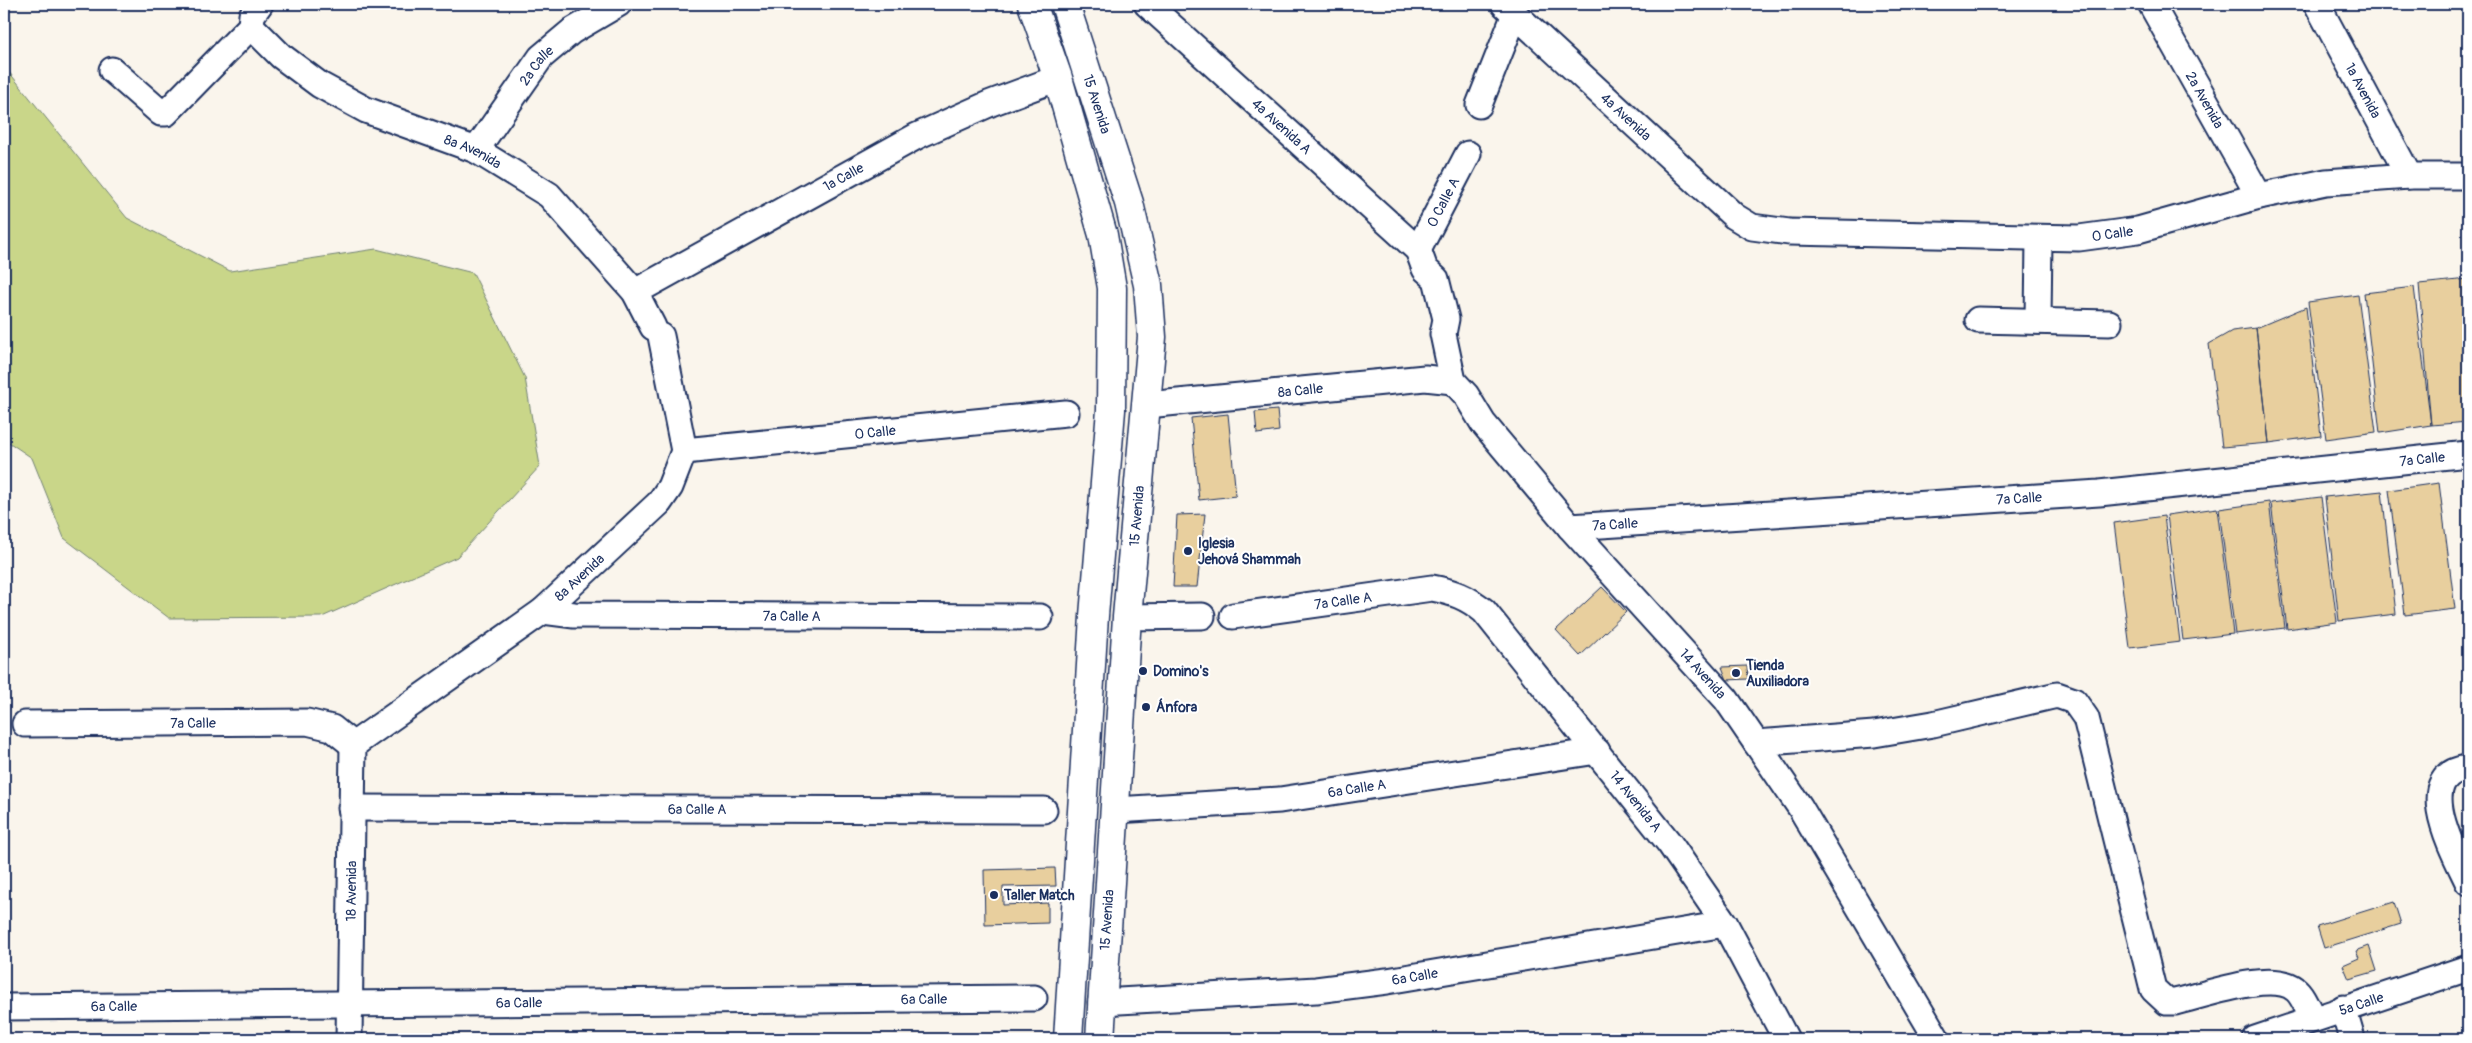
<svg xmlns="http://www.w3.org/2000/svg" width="2472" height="1043" font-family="Pangolin,sans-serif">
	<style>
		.green { fill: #c9d689; stroke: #728274 }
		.building { fill: #e8cf9e; stroke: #1b2f5e }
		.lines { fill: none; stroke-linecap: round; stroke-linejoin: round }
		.minor-casing { stroke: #1b2f5e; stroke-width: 29 }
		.major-casing { stroke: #1b2f5e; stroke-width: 31 }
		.minor { stroke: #fff; stroke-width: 25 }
		.major { stroke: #fff; stroke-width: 28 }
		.poi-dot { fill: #1b2f5e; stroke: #fff; stroke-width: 2 }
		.labels { text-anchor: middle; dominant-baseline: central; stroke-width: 4; stroke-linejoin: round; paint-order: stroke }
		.street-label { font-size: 14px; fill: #1b2f5e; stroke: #fff }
		.poi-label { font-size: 14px; font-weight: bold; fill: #1b2f5e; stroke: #fff; text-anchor: start }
	</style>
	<rect width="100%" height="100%" fill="#faf5ec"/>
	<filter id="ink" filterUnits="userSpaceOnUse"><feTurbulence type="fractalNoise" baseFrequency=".02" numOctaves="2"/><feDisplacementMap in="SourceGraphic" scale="10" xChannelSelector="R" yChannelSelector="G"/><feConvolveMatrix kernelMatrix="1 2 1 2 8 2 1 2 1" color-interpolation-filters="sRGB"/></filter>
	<g filter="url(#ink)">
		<path class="green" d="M4,66L127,218L230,271L376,249L473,273L525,378L540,466L457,557L322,617L169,618L64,538L32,458L4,439Z"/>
		<path class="building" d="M2468,279V422L2431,425L2419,284Z
			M2414,287L2431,425L2380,433L2364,293Z
			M2358,295L2376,432L2326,439L2308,302Z
			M2306,307L2321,436L2269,443L2256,328Z
			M2256,328L2269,443L2222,447L2209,344L2232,331Z
			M1277,410L1279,431L1257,434L1255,412Z
			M1228,414L1236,496L1199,500L1191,418Z
			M2439,483L2455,609L2405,615L2389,490Z
			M2382,491L2396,614L2339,621L2325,497Z
			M2321,497L2337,622L2287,629L2271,503Z
			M2269,502L2285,628L2235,634L2219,509Z
			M2217,508L2233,634L2183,640L2167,515Z
			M1205,514L1197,587H1173L1177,515Z
			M2164,516L2180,642L2130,648L2114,523Z
			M1602,587L1626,612L1580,656L1556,630Z
			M1747,666L1748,679L1727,680L1722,667Z
			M1055,868L1056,886L1003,887V905L1048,903V923L985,925L984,870Z
			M2394,902L2401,924L2324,948L2317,926Z
			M2369,946L2377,971L2349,979L2343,965L2359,958L2356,951Z"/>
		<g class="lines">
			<g class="minor-casing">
				<g id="minor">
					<path id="s1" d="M1147,4L1418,250L1425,269L1436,279L1446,319L1443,334L1453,381L1466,395L1483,423L1570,527L1726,699L1800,807L1937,1039"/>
					<path id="s2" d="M1504,4L1734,216L1752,227L1789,232L2079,238L2138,230L2259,196L2326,182L2409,176H2468"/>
					<path id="s3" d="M2151,4L2259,196"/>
					<path id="s4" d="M2317,4L2409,176"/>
					<path id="s5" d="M251,26L281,56L320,85L366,110L476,150L549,195L635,292L653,327"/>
					<path d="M251,26L252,15L260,4"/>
					<path d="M112,70L161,113H166L251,26"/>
					<path d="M1479,105L1515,14"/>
					<path id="s6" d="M476,150L541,57L572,31L618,4"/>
					<path id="s7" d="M1418,250L1468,154"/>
					<path id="s8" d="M635,292L917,136L991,103L1058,78"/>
					<path d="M1978,320L2109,323"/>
					<path d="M2038,321L2039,239"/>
					<path id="s9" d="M1147,405L1425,378L1453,381"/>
					<path id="s10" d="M684,451L1066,413"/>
					<path id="s11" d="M1570,527L2099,493L2468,454"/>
					<path id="s12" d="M543,611L574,615L1040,617"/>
					<path id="s13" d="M1233,616L1432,588C1453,592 1467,597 1484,611L1670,844L1725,924L1786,1039"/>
					<path d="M1127,617L1202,616"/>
					<path id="s14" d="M25,724L307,722L332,728L353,745"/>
					<path d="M1756,743L1874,734L1933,724L2057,695L2074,701L2086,718L2153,989L2167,1002H2175C2202,996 2272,970 2295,989C2303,995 2308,1010 2313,1019"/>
					<path id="s15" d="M353,745L543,611L659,503L670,487L684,451L661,336"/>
					<path d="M2468,768C2410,774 2455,854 2468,882"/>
					<path id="s16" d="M351,808L1044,810"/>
					<path id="s17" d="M1116,810L1280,800L1597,751"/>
					<path id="s18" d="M1101,1002L1316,990L1387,981L1725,924"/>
					<path id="s19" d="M4,1007L1034,998"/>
					<path d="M2343,1008L2352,1039"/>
					<path id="s20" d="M349,1039L353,745"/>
					<path id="s21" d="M2255,1039L2468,968"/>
				</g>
			</g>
			<g class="major-casing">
				<g id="major">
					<path d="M1032,4L1058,78L1103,235L1112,288L1111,410L1094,616L1068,1039"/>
					<path id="s22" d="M1065,4L1129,203L1148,285L1152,337L1127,617L1100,1039"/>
				</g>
			</g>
			<use href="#minor" class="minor"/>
			<use href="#major" class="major"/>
		</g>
	</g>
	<g class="poi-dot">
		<circle cx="1188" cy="551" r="5"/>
		<circle cx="1143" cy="671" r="5"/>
		<circle cx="1736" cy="673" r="5"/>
		<circle cx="1146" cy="707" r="5"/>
		<circle cx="994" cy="895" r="5"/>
	</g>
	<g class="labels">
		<g class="street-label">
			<text stroke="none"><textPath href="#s6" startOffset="104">2a Calle</textPath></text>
			<text stroke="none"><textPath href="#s4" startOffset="98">1a Avenida</textPath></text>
			<text stroke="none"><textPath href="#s3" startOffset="110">2a Avenida</textPath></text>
			<text stroke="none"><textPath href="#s22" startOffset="105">15 Avenida</textPath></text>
			<text stroke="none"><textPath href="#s2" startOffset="166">4a Avenida</textPath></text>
			<text stroke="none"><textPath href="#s1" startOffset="182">4a Avenida A</textPath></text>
			<text stroke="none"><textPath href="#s5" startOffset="258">8a Avenida</textPath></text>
			<text stroke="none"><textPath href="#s8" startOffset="238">1a Calle</textPath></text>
			<text stroke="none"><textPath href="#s7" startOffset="54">0 Calle A</textPath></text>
			<text stroke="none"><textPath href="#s2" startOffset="695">0 Calle</textPath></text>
			<text stroke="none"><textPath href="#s9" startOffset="154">8a Calle</textPath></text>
			<text stroke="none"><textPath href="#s10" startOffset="192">0 Calle</textPath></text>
			<text stroke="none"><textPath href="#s11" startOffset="855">7a Calle</textPath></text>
			<text stroke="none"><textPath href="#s11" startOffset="450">7a Calle</textPath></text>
			<text transform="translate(1137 516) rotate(-85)">15 Avenida</text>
			<text stroke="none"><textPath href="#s11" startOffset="45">7a Calle</textPath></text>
			<text stroke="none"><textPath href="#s15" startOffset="282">8a Avenida</textPath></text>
			<text stroke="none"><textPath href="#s13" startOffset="111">7a Calle A</textPath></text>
			<text stroke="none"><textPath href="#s12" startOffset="249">7a Calle A</textPath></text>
			<text stroke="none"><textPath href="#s1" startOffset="891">14 Avenida</textPath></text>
			<text stroke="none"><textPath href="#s14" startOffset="168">7a Calle</textPath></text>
			<text stroke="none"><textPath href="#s17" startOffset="242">6a Calle A</textPath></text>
			<text stroke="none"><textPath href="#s13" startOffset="502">14 Avenida A</textPath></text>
			<text stroke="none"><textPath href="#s16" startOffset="346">6a Calle A</textPath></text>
			<text stroke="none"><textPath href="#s20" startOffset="148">18 Avenida</textPath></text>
			<text transform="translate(1107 920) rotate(-86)">15 Avenida</text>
			<text stroke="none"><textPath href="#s18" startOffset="315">6a Calle</textPath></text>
			<text stroke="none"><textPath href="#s19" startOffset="920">6a Calle</textPath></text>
			<text stroke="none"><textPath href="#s19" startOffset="515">6a Calle</textPath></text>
			<text stroke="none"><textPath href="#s21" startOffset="112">5a Calle</textPath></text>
			<text stroke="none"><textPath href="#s19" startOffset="110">6a Calle</textPath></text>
		</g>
		<g class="poi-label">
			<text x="1198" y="543">Iglesia<tspan x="1198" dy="16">Jehová Shammah</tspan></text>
			<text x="1746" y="665">Tienda<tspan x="1746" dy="16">Auxiliadora</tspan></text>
			<text x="1153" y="671">Domino's</text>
			<text x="1156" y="707">Ánfora</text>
			<text x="1004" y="895">Taller Match</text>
		</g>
	</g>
	<rect width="2472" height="1043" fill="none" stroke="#fff" stroke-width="20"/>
	<rect x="10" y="10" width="2452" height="1023" fill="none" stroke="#1b2f5e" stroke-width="2" filter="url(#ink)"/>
</svg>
